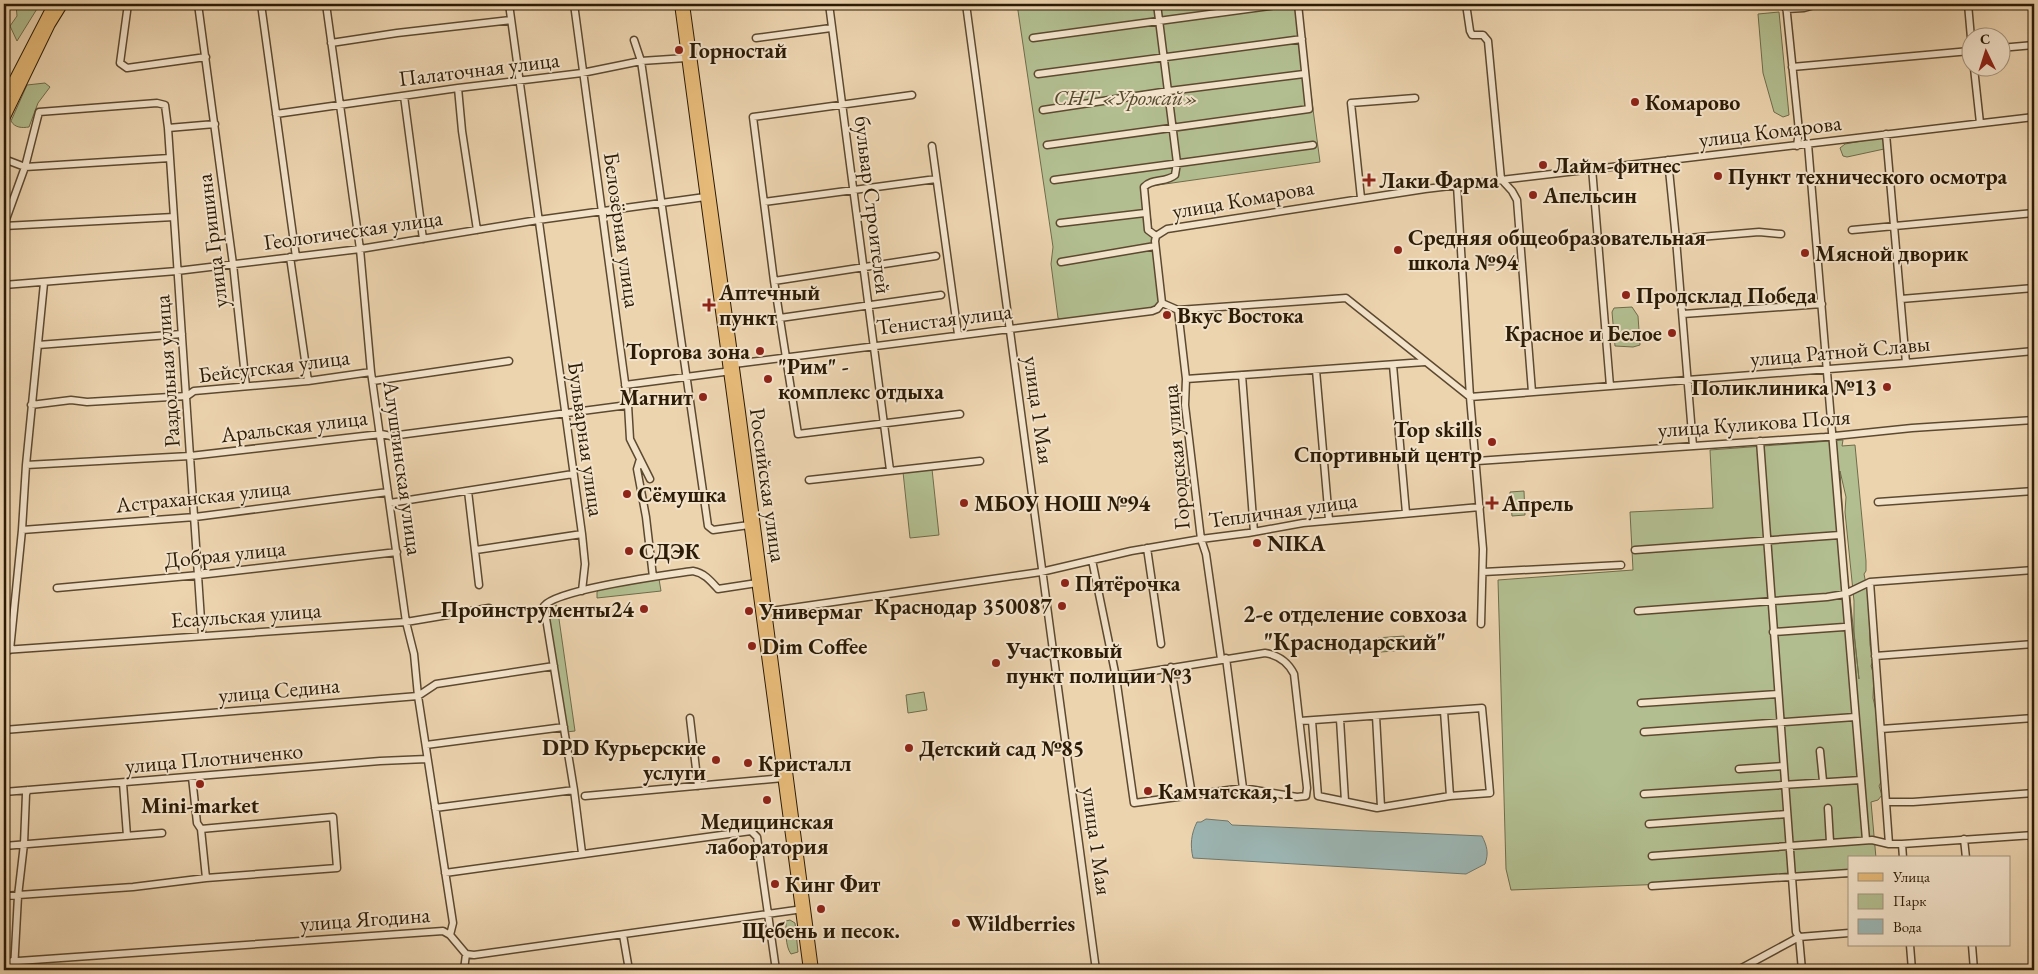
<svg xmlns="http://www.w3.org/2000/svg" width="2038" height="974" font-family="'EB Garamond',serif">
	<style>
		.green { fill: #b2be90; stroke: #6f6c4b; fill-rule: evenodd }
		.water { fill: #9cb6b4; stroke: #6f786e }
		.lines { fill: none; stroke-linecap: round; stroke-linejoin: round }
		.minor-casing { stroke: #5c4930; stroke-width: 9 }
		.major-casing { stroke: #2c1b06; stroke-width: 10 }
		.highway-casing { stroke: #2c1b06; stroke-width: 11 }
		.minor { stroke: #f3e3cb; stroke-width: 6 }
		.major { stroke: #e6ba78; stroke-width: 8 }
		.highway { stroke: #e6ba78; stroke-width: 9 }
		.poi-dot { fill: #8f2418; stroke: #f3e3cb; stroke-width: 2 }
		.labels { text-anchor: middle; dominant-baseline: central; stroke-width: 4; stroke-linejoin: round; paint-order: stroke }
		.poi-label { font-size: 22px; font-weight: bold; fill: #2c1b06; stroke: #f3e3cb; text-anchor: start }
		.street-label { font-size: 22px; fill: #2c1b06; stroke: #f3e3cb }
		.park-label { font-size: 22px; font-style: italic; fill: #544c2f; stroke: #f3e3cb }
		.neighbourhood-label { font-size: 24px; font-weight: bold; fill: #2c1b06; stroke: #f3e3cb }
	</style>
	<rect width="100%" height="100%" fill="#ecd4af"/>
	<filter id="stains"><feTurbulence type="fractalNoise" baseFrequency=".004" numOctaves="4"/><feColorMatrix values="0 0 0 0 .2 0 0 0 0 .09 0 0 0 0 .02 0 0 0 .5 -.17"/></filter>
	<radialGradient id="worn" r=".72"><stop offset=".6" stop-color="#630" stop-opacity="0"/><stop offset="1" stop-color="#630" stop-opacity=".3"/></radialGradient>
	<path class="green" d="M16,4H40L17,41L10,26L17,16Z
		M1017,4H1299L1320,162L1151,186L1147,190L1161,301L1156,308L1062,320L1058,318L1051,264L1053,247Z
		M1779,12L1789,115L1783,117L1774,112L1763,73L1758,14Z
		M45,83L50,87L38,103L29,127C22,128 15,128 11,121L27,85Z
		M1884,137V149L1847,157L1843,156L1840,148L1845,144Z
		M1632,307L1638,316L1640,345L1633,347L1615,346L1612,312L1614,308Z
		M1843,440L1842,446L1855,445L1866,561V571L1864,574L1869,599L1870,645L1873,661L1871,666L1874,675L1873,698L1877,715L1881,782L1879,786L1882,795L1878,800L1871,802L1876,858H1849V877L1511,890L1506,869L1498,580L1633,570L1630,512L1713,508L1710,450ZM1840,471L1846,497L1845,512L1854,601V632L1859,679L1845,553Z
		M932,469L939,535L910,538L903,472Z
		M1524,491L1525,515L1512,516L1510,492Z
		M659,579L661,591L597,598V592L600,588Z
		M557,605L575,731L566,732L548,609Z
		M1404,636L1407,650L1381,652L1376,638Z
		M924,692L927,710L908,713L906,695Z
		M790,920L795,923L798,952L791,954C785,946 786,931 786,921Z"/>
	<path class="water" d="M1206,819L1228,821L1232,825L1482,836C1487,846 1489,853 1485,864L1466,874L1193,858C1190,845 1191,834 1197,822H1201Z"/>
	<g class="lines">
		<g class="minor-casing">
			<path id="minor" d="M128,4L120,63L127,68L206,57
				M198,4L233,264L246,386
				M261,4L296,257
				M326,4L360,249L371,372L406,622L414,654L418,696L453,923L450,935
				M509,4L582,534L585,564L582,591
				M574,4L628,405L630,439L650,479
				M829,4L890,470
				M966,4L1096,970
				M1466,4L1470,31L1472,35H1483L1488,41L1501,179L1512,191L1517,200L1532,392
				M1786,4L1799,131L1797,146
				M1968,4L1971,38
				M1786,9L1804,8L1818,4
				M756,38L831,28
				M1033,38L1284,4
				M634,40L641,61L708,526L713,530L749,525
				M331,43L397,33L511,20
				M2000,48L2034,45
				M1792,67L1970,51
				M1974,68L1980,123
				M1038,74L1302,39
				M458,88L462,131L477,230
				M912,95L753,117L774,281L798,434L960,414
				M404,96L423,239
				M1043,110L1169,91L1304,74
				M276,114L458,88L582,73L641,61L686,58
				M168,128L215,124
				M1886,134L1906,363
				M1808,144L1866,840
				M1047,145L1309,109L1298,4
				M932,146L958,334
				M4,159L25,167L170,158
				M1668,160L1676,239L1693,446
				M1592,168L1610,386
				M1054,180L1313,145
				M1457,185L1470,397L1483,549L1481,624
				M1361,198L1351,103L1415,98
				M764,202L936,179
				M1060,223L1145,213
				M4,225L25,167L39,112L157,103L165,105L168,128L202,635
				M4,226L174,217
				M1852,230L2034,213
				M1156,236L1148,230L1144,187C1152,178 1166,183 1175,175L1177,163L1157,4
				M1676,239L1759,232L1781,234
				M290,257L308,381
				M1061,262L1155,246
				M774,281L936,256
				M4,285L177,271L360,249L538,220L705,197
				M1901,299L2034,288
				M1162,303L1155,241L1156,236L1167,229L1425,189L2034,117
				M1162,303L1178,310L1346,298L1470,397
				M1178,310L1186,379L1185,405L1201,539L1206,554L1221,659
				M1683,314L1822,304
				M780,318L941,295
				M38,345L182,334
				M1393,365L1406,513
				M730,366L734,364L1152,311L1157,309L1162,303
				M1316,370L1329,520
				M1242,375L1254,532
				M1186,379L1425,362
				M373,381L509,361
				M625,385L724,372L732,368
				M1470,397L1906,363L2034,351
				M31,405L71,400L87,402L187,396L194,391L308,381L371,372
				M1760,441L1796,932L1799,937L1802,970
				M640,459L637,469L646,517L653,577
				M1477,461L1825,437L1912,428L2034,420
				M26,465L190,456L381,434L391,436L628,405
				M809,480L980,461
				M468,491L479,585
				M1878,502L2034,491
				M390,503L573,474
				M22,530L195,517L388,492
				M1147,548L1161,644
				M476,550L582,534
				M1635,550L1840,535
				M1092,560L1116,677L1134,803L1243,788L1297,797L1306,796L1307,788L1294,674C1288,662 1278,655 1265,653L1116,677
				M1483,572L1621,565
				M1870,582L1889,844
				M57,588L199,575L397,552
				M1638,611L1827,597L1845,594L1870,582L2034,570
				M764,612L1041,572L1131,551L1201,539L1248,533L1303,523L1480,507
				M1773,632L1844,627
				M4,650L406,622L489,608
				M10,650L22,530L26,465L44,283
				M1875,656L2034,644
				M1226,658L1243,788
				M1171,667L1192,795
				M1641,703L1778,694
				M1444,711L1450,796
				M1376,716L1381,807
				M690,718L698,786
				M1340,719L1345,801
				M1300,721L1482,708L1490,793L1450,796L1377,808L1318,796L1312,721
				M1881,729L2034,718
				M4,730L418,696L436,684L554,666
				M1644,732L1855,717
				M426,745L564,727
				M1820,751L1823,781
				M1739,769L1783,766
				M192,777L197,823L201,829L206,878
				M123,783L127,836
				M4,792L380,761L427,759
				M1644,794L1861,780
				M585,796L783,778
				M1886,802H1913L2034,793
				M435,808L574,790
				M1828,808L1830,842
				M1649,824L1787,814
				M2032,835L2034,866
				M1964,839L1966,858
				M1902,844L1903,858
				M4,846L162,833
				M582,853L574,790L544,606C558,589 666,575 693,571C704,573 710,580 718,589L757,583
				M1652,856L1872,840L1889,844H1902L2034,835
				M445,873L751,831L757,837L776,970
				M1652,886L1849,873
				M4,896L133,887L206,878L337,868L333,817L201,829
				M623,935L629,970
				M1910,945L1912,970
				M1972,945L1974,970
				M4,962L443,931L450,935L466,954L474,955L803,909
				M14,970L18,896L24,844L26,794L28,790
				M464,970L466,954
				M1738,970L1799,937L1849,933"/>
		</g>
		<g class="major-casing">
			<path id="major" d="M679,4L808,970
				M685,4L741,412L814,970"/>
		</g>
		<g class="highway-casing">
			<path id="highway" d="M4,99L53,4
				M4,120L50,25L63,4"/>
		</g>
		<use href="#minor" class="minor"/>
		<use href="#major" class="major"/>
		<use href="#highway" class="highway"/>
	</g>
	<g class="poi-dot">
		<circle cx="679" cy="50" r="5"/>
		<circle cx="1635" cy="102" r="5"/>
		<circle cx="1543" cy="165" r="5"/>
		<circle cx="1718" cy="176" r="5"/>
		<path d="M1366.5 172.5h5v5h5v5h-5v5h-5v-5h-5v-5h5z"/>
		<circle cx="1533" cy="195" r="5"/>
		<circle cx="1398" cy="250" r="5"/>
		<circle cx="1805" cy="253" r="5"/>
		<circle cx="1626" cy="295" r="5"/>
		<path d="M706.5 297.5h5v5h5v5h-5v5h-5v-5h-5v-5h5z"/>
		<circle cx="1167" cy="315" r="5"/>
		<circle cx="1672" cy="333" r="5"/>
		<circle cx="760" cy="351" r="5"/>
		<circle cx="768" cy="379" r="5"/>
		<circle cx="1887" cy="387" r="5"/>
		<circle cx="703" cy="397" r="5"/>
		<circle cx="1492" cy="442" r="5"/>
		<circle cx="627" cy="494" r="5"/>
		<circle cx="964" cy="503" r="5"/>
		<path d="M1489.5 495.5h5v5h5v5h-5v5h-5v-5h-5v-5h5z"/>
		<circle cx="1257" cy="543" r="5"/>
		<circle cx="629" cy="551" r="5"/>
		<circle cx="1065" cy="583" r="5"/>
		<circle cx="1062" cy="606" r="5"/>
		<circle cx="644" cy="609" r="5"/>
		<circle cx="749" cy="611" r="5"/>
		<circle cx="752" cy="646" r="5"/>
		<circle cx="996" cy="663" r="5"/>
		<circle cx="909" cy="748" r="5"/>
		<circle cx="716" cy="760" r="5"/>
		<circle cx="748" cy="763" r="5"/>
		<circle cx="200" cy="784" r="5"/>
		<circle cx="1148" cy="791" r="5"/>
		<circle cx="767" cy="800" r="5"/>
		<circle cx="775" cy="884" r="5"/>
		<circle cx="821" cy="909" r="5"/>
		<circle cx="956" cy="923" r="5"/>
	</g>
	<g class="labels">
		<g class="poi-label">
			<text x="689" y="50">Горностай</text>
			<text x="1645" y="102">Комарово</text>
			<text x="1553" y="165">Лайм-фитнес</text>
			<text x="1728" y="176">Пункт технического осмотра</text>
			<text x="1379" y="180">Лаки Фарма</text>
			<text x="1543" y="195">Апельсин</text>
			<text x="1408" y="237">Средняя общеобразовательная<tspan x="1408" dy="25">школа №94</tspan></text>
			<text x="1815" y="253">Мясной дворик</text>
			<text x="719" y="292">Аптечный<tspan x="719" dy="25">пункт</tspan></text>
			<text x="1636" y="295">Продсклад Победа</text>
			<text x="1177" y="315">Вкус Востока</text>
			<text x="1662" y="333" text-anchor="end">Красное и Белое</text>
			<text x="750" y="351" text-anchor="end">Торгова зона</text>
			<text x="778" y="366">"Рим" -<tspan x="778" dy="25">комплекс отдыха</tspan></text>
			<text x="1877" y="387" text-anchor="end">Поликлиника №13</text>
			<text x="693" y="397" text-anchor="end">Магнит</text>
			<text x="1482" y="429" text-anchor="end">Top skills<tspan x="1482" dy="25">Спортивный центр</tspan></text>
			<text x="637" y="494">Сёмушка</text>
			<text x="974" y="503">МБОУ НОШ №94</text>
			<text x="1502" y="503">Апрель</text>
			<text x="1267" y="543">NIKA</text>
			<text x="639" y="551">СДЭК</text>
			<text x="1075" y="583">Пятёрочка</text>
			<text x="1052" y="606" text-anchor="end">Краснодар 350087</text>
			<text x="634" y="609" text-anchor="end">Проинструменты24</text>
			<text x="759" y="611">Универмаг</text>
			<text x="762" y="646">Dim Coffee</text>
			<text x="1006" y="650">Участковый<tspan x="1006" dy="25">пункт полиции №3</tspan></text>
			<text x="706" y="747" text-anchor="end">DPD Курьерские<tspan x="706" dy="25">услуги</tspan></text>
			<text x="919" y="748">Детский сад №85</text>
			<text x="758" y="763">Кристалл</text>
			<text x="1158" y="791">Камчатская, 1</text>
			<text x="200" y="805" text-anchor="middle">Mini-market</text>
			<text x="767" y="821" text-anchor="middle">Медицинская<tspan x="767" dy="25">лаборатория</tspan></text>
			<text x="785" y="884">Кинг Фит</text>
			<text x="966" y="923">Wildberries</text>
			<text x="821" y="930" text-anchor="middle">Щебень и песок.</text>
		</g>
		<g class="street-label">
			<text transform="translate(479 69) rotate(-7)">Палаточная улица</text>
			<text transform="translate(1770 131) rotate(-7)">улица Комарова</text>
			<text transform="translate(1243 199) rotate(-10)">улица Комарова</text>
			<text transform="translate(873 205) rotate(83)">бульвар Строителей</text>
			<text transform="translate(353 230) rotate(-8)">Геологическая улица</text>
			<text transform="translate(622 230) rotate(82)">Белозёрная улица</text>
			<text transform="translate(212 241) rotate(-97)">улица Гришина</text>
			<text transform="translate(944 319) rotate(-7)">Тенистая улица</text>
			<text transform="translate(1840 351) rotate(-5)">улица Ратной Славы</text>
			<text transform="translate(274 366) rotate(-7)">Бейсугская улица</text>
			<text transform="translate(167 371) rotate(-94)">Раздольная улица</text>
			<text transform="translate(1039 410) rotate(82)">улица 1 Мая</text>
			<text transform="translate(1754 423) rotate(-4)">улица Куликова Поля</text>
			<text transform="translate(294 426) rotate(-7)">Аральская улица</text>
			<text transform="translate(586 439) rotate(82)">Бульварная улица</text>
			<text transform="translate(1176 457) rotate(-95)">Городская улица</text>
			<text transform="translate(403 468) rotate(82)">Алуштинская улица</text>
			<text transform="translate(768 485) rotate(82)">Российская улица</text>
			<text transform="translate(203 496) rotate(-6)">Астраханская улица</text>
			<text transform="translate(1283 510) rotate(-8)">Тепличная улица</text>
			<text transform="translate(225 554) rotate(-6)">Добрая улица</text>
			<text transform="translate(246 615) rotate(-4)">Есаульская улица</text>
			<text transform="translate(279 690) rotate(-5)">улица Седина</text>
			<text transform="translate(214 758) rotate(-5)">улица Плотниченко</text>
			<text transform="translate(1097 841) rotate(82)">улица 1 Мая</text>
			<text transform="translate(365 919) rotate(-4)">улица Ягодина</text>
		</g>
		<g class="park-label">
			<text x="1126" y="97">СНТ «Урожай»</text>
		</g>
		<g class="neighbourhood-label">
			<text x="1355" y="613">2-е отделение совхоза<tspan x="1355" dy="28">"Краснодарский"</tspan></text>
		</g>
	</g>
	<rect width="2038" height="974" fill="none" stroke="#ecd4af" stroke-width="20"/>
	<rect x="5" y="5" width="2028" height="964" fill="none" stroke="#2c1b06" stroke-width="2.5"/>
	<rect x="10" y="10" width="2018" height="954" fill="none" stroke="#2c1b06"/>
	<rect x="1848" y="856" width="162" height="90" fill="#f3e3cb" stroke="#a3937c"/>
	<rect x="1858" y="873" width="25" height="8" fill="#e6ba78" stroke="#a3937c"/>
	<text x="1893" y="882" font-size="15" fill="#2c1b06">Улица</text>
	<rect x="1858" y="894" width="25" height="15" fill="#b2be90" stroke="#a3937c"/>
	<text x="1893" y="906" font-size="15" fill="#2c1b06">Парк</text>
	<rect x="1858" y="919" width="25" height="15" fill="#9cb6b4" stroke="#a3937c"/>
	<text x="1893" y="932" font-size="15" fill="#2c1b06">Вода</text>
	<g transform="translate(1986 52) rotate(356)"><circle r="24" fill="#f3e3cb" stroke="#a3937c"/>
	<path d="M0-4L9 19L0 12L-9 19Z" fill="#8f2418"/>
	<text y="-8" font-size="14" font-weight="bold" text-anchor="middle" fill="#2c1b06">С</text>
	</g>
	<rect width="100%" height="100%" filter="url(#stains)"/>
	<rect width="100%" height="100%" fill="url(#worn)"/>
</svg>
